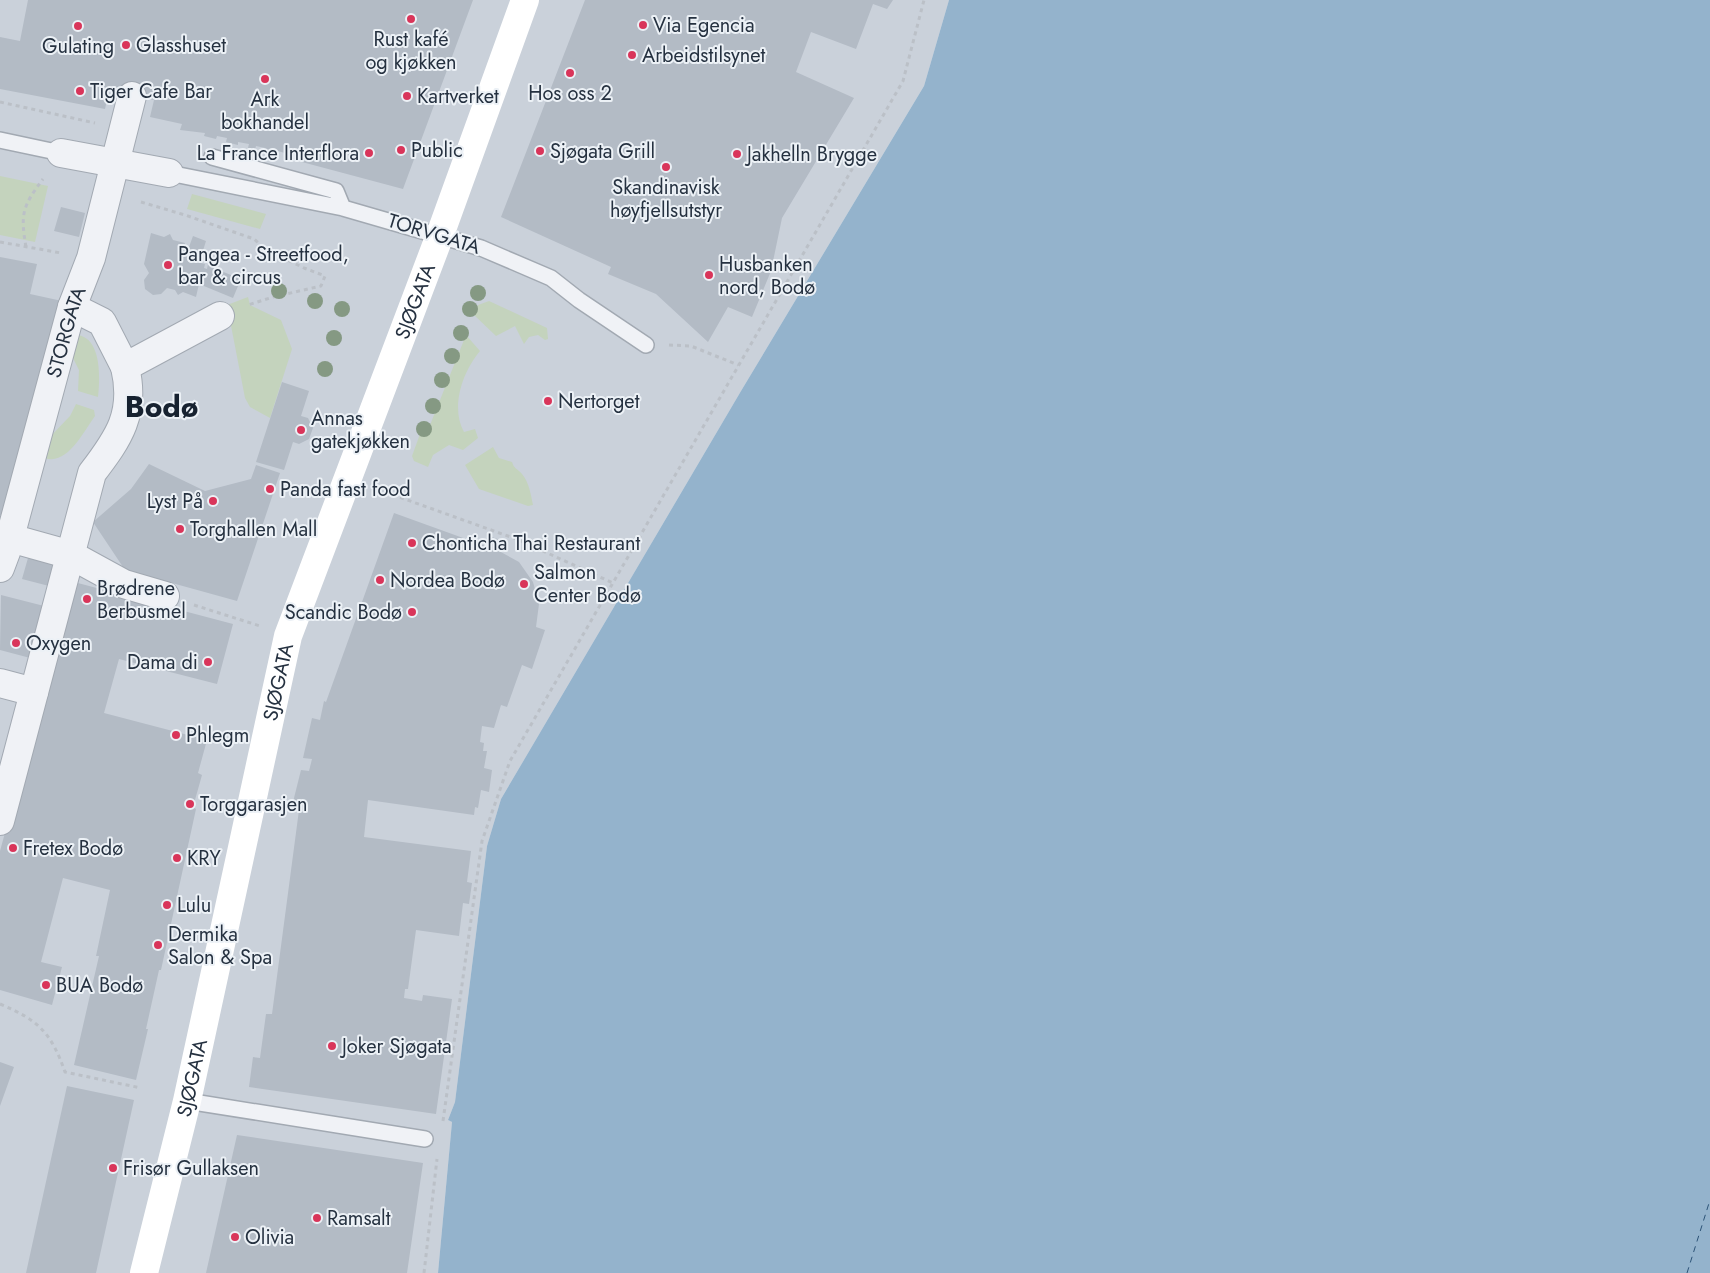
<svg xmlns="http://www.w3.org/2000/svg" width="1710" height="1273" font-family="Jost,sans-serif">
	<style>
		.built { fill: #cad1da }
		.green { fill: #c4d3bd }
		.water { fill: #94b3cc }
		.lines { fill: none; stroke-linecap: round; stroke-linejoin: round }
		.ferry { stroke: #2c5377; stroke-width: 1; stroke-dasharray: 6 5; stroke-linecap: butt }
		.building { fill: #b3bbc5 }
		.lane-casing { stroke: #a2a9b2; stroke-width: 18 }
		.street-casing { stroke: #a2a9b2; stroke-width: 30 }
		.path { stroke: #bbc0c7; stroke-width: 3; stroke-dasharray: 4 4; stroke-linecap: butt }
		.lane { stroke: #f0f2f6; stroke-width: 15 }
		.street { stroke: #f0f2f6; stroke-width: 28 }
		.secondary { stroke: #fff; stroke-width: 28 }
		.tree { fill: #859983 }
		.poi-dot { fill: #d9355a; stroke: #ecf1f6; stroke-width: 2 }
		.labels { text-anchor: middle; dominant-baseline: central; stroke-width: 4; stroke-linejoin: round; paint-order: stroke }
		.poi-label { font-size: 20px; fill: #253140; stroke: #ecf1f6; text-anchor: start }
		.street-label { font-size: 20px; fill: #253140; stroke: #ecf1f6 }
		.town-label { font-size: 30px; font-weight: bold; fill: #172230; stroke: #ecf1f6 }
	</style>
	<rect width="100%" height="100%" fill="#dde2e8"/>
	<path class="built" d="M0,0H949L924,86L741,391L501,799L487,846L455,1102L448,1120L452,1122L438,1273H0Z"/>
	<path class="green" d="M0,176L48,186L35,242L0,235Z
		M192,194L266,214L260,229L187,209Z
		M248,297L250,305L281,320L292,349L270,418L250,407L245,398L227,305Z
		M489,301L547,328L548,339L545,340L538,335L529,337L524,344L515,326L496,336L473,314L478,305Z
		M78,335C102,339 100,379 98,397L78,391L79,370L72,356Z
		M466,335L480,351C463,371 450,407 464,432L475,429L478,438L463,450L449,445L433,455L428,467L414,461L412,456L420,434L426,435Z
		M76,404L94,410L95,416C84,431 67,466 45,458L47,440L70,416Z
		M493,447L499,458L512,462C514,469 518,469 522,474C529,482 531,495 533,505L528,506L479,489L465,465Z"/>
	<path class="water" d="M949,0H1710V1273H438L452,1122L448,1120L455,1102L487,846L501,799L741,391L924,86Z"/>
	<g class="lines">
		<path class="ferry" d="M1687,1273L1710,1200"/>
	</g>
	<path class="building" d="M28,0H473L403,189L287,158L288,154L278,151L277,155L264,152L265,148L256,146L255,150L248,148L249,144L238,142V145L226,142L227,138L217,136L216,139L204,136L205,133L180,130L182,124L150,117L154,100L109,91L105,109L0,89V37L20,41Z
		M585,0H893L887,9L873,4L856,49L811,32L796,72L854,98L782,218L771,271L752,317L728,307L708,342L656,294L608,274L611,267L501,217Z
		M61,207L85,213L79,237L54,231Z
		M151,233L164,237L170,234L173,240L185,243L184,246L189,247L193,236L206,241L200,260L190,257L189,260L205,264L204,268L207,269L208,264L213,262L216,269L241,279L233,298L199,284L196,297L183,292L178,295L175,290L167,288L161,294L153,295L145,289L144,280L149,273L144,264Z
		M0,257L37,264L30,294L62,301L10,518L0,515Z
		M282,382L309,391L301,416L308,418L313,428L309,439L299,444L293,442L284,470L256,462Z
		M149,464L205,491L251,479L256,465L280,473L237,601L125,570L93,522L131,489Z
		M394,513L488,547L492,537L503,541L499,551L519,562L533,582L539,604L536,627L545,630L532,669L522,665L507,707L501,705L494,728L482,726L480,742L484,743L483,751H487L484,768L492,770L489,792L481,790L478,808L475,807L474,815L368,800L364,837L471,851L467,882L472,883L469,904L463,903L459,936L416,930L408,989H405L404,998L422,1001L423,995L452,999L436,1114L249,1087L253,1057L260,1058L266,1014H272L299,810H291L301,770L309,771L312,759L303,758L312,718L320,720L324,701L326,702Z
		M28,558L55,565L49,586L22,579Z
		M74,582L233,624L217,684L119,659L104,713L207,740L198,773L202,775L193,807L196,809L161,970H159L146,1029H148L136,1080L74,1065L99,956H96L110,890L63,878L41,962L62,967L52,1005L0,990V851Z
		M1,595L48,607L34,659L0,650Z
		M0,1062L14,1067L0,1106Z
		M67,1086L134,1100L96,1273H26Z
		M237,1135L423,1163L407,1273H206Z"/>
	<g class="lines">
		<g class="lane-casing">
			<path id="lane" d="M0,140L61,153
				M212,157L336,191L343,208
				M169,173L343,208L481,248L551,278L579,300L646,345
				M187,1101L425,1139"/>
		</g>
		<g class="street-casing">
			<g id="street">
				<path d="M61,153L169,173"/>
				<path d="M72,307L102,322L125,367L220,316"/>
				<path d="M10,538L71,555L124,584L165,596"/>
				<path id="s1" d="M0,568L6,552L72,307L91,258L132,96"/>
				<path d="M0,683L34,692"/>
				<path d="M0,821L92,473C119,438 136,413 125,367"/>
			</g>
		</g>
		<path class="path" d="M0,102L95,123
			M141,202L185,215L254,239L265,249L304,268L325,276L321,286L273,297L248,305
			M0,242L61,253
			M26,247C20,213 23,206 43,179
			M669,345L691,346L738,365
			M385,492L519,540L613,583
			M194,605L260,626
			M0,1004C38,1020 51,1032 65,1072L141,1088
			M443,1121L482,841L510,761L903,81L924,0
			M424,1273L437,1159"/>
		<use href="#lane" class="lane"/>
		<use href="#street" class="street"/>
		<path class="secondary" id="s2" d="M144,1273L187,1101L288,636L440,235L525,0"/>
	</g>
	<g class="tree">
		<circle cx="279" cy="291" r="8"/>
		<circle cx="478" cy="293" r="8"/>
		<circle cx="315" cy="301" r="8"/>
		<circle cx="342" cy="309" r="8"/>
		<circle cx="470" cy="309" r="8"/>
		<circle cx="461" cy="333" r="8"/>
		<circle cx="334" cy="338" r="8"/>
		<circle cx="452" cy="356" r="8"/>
		<circle cx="325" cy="369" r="8"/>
		<circle cx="442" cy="380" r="8"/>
		<circle cx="433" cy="406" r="8"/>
		<circle cx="424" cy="429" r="8"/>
	</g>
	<g class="poi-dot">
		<circle cx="411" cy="19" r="5"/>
		<circle cx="643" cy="25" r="5"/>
		<circle cx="78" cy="26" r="5"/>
		<circle cx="126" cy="45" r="5"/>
		<circle cx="632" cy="55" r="5"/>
		<circle cx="570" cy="73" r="5"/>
		<circle cx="265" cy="79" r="5"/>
		<circle cx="80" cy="91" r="5"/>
		<circle cx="407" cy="96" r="5"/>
		<circle cx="401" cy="150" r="5"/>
		<circle cx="540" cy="151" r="5"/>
		<circle cx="369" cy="153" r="5"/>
		<circle cx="737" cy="154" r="5"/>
		<circle cx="666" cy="167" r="5"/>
		<circle cx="168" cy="265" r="5"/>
		<circle cx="709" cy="275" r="5"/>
		<circle cx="548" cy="401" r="5"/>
		<circle cx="301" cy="430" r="5"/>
		<circle cx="270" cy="489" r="5"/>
		<circle cx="213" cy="501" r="5"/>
		<circle cx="180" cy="529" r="5"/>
		<circle cx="412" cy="543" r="5"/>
		<circle cx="380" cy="580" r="5"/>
		<circle cx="524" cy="584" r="5"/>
		<circle cx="87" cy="599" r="5"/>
		<circle cx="412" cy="612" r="5"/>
		<circle cx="16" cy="643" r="5"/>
		<circle cx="208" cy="662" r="5"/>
		<circle cx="176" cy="735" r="5"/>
		<circle cx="190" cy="804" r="5"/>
		<circle cx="13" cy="848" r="5"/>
		<circle cx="177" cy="858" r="5"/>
		<circle cx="167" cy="905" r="5"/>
		<circle cx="158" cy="945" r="5"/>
		<circle cx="46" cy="985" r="5"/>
		<circle cx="332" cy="1046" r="5"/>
		<circle cx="113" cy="1168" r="5"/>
		<circle cx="317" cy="1218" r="5"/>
		<circle cx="235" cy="1237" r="5"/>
	</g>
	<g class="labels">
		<g class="poi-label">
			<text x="653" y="25">Via Egencia</text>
			<text x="411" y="39" text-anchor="middle">Rust kafé<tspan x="411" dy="23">og kjøkken</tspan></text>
			<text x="136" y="45">Glasshuset</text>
			<text x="78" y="46" text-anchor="middle">Gulating</text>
			<text x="642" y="55">Arbeidstilsynet</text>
			<text x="90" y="91">Tiger Cafe Bar</text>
			<text x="570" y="93" text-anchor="middle">Hos oss 2</text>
			<text x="417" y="96">Kartverket</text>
			<text x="265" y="99" text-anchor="middle">Ark<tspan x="265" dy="23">bokhandel</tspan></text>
			<text x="411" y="150">Public</text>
			<text x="550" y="151">Sjøgata Grill</text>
			<text x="359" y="153" text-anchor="end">La France Interflora</text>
			<text x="747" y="154">Jakhelln Brygge</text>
			<text x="666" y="187" text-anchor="middle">Skandinavisk<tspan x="666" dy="23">høyfjellsutstyr</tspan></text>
			<text x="178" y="254">Pangea - Streetfood,<tspan x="178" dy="23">bar &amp; circus</tspan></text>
			<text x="719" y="264">Husbanken<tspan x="719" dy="23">nord, Bodø</tspan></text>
			<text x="558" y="401">Nertorget</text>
			<text x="311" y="418">Annas<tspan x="311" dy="23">gatekjøkken</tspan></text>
			<text x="280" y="489">Panda fast food</text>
			<text x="203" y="501" text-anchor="end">Lyst På</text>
			<text x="190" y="529">Torghallen Mall</text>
			<text x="422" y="543">Chonticha Thai Restaurant</text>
			<text x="534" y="572">Salmon<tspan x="534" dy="23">Center Bodø</tspan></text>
			<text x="390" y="580">Nordea Bodø</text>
			<text x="97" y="588">Brødrene<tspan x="97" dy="23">Berbusmel</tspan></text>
			<text x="402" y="612" text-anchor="end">Scandic Bodø</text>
			<text x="26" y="643">Oxygen</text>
			<text x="198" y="662" text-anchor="end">Dama di</text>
			<text x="186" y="735">Phlegm</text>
			<text x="200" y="804">Torggarasjen</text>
			<text x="23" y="848">Fretex Bodø</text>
			<text x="187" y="858">KRY</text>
			<text x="177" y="905">Lulu</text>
			<text x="168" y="934">Dermika<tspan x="168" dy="23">Salon &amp; Spa</tspan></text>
			<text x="56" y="985">BUA Bodø</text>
			<text x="342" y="1046">Joker Sjøgata</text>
			<text x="123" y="1168">Frisør Gullaksen</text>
			<text x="327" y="1218">Ramsalt</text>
			<text x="245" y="1237">Olivia</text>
		</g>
		<g class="street-label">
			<text transform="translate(434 234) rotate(17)">TORVGATA</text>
			<text stroke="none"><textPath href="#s2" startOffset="1011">SJØGATA</textPath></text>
			<text stroke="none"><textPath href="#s1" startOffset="245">STORGATA</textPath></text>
			<text stroke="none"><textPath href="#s2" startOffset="606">SJØGATA</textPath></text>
			<text stroke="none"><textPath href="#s2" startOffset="201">SJØGATA</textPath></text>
		</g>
		<g class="town-label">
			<text x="161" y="406">Bodø</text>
		</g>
	</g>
</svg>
